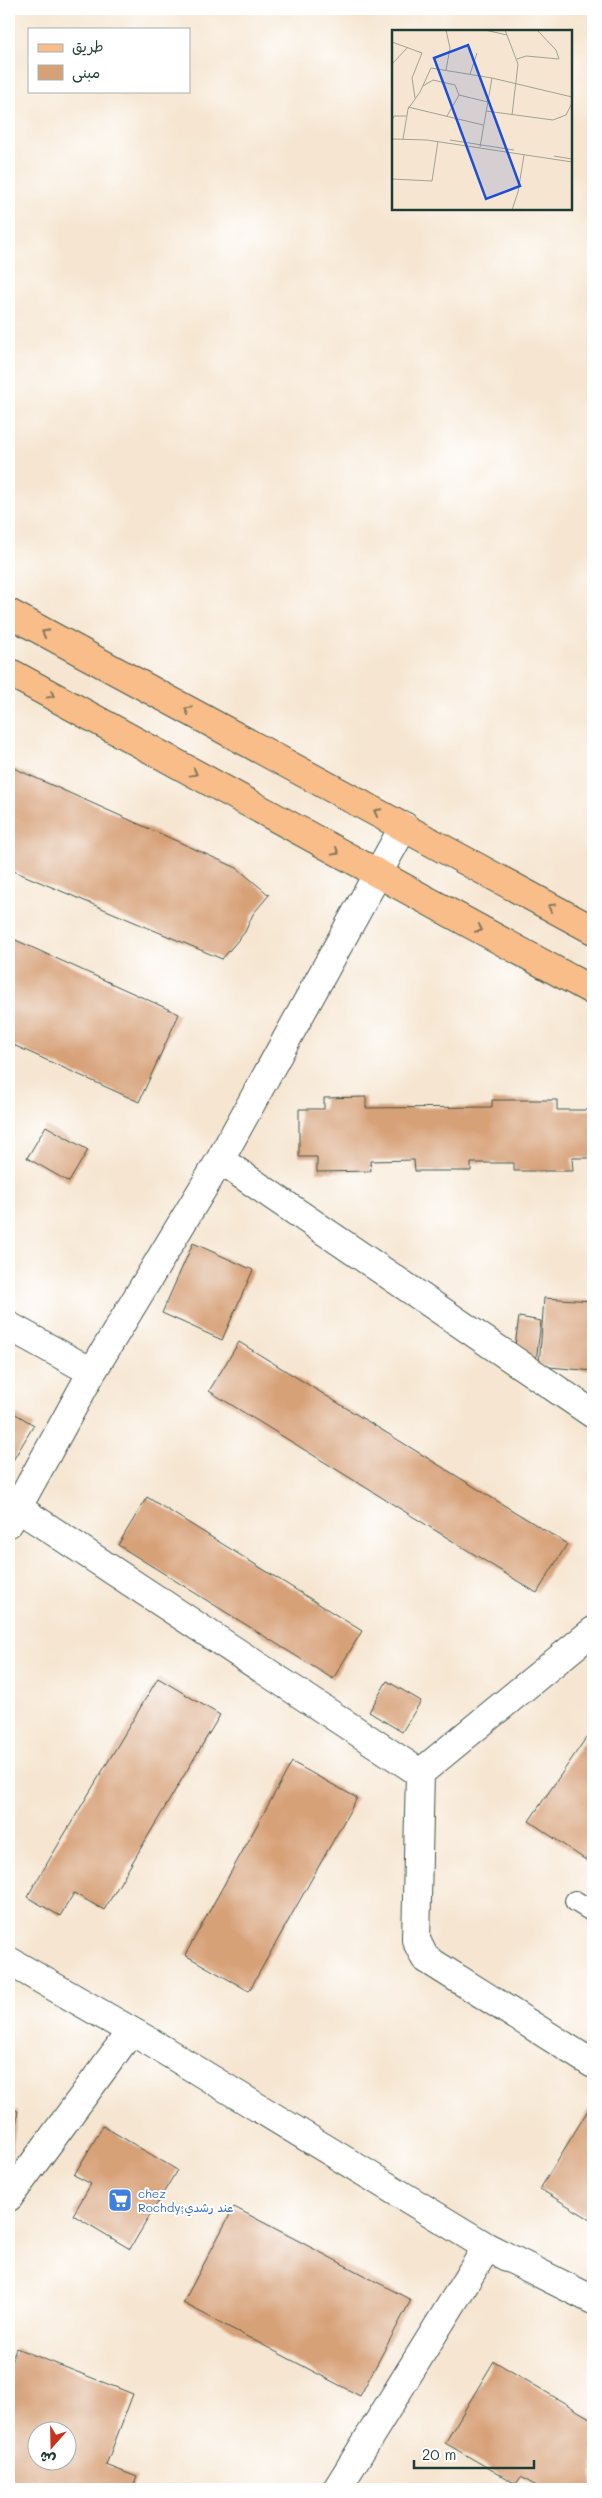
<svg xmlns="http://www.w3.org/2000/svg" width="602" height="2498" font-family="Mali,'Playpen Sans Arabic',sans-serif">
	<style>
		.building { fill: #d7a178; fill-rule: evenodd }
		.lines { fill: none; stroke-linecap: round; stroke-linejoin: round }
		.lane-casing { stroke: #3f564c; stroke-width: 22 }
		.street-casing { stroke: #3f564c; stroke-width: 30 }
		.primary-casing { stroke: #3f564c; stroke-width: 30 }
		.lane { stroke: #fff; stroke-width: 20 }
		.street { stroke: #fff; stroke-width: 28 }
		.primary { stroke: #f8bd89; stroke-width: 28 }
		.oneway { stroke: #81775a }
		.labels { text-anchor: middle; dominant-baseline: central; stroke-width: 4; stroke-linejoin: round; paint-order: stroke }
		.shop-label { font-size: 12px; fill: #366cbe; stroke: #fff; text-anchor: start }
		.inset-road { fill: none; stroke: #a0a292; stroke-width: 1 }
		.view { fill: #1d4ed8; fill-opacity: 0.15; stroke: #1d4ed8; stroke-width: 2.5 }
		.inset-edge { fill: none; stroke: #1f3d34; stroke-width: 2.5 }
	</style>
	<rect width="100%" height="100%" fill="#fff"/>
	<filter id="ink" filterUnits="userSpaceOnUse"><feTurbulence type="fractalNoise" baseFrequency=".02" numOctaves="2"/><feDisplacementMap in="SourceGraphic" scale="10" xChannelSelector="R" yChannelSelector="G"/><feConvolveMatrix kernelMatrix="1 2 1 2 8 2 1 2 1" color-interpolation-filters="sRGB"/></filter>
	<filter id="wash" filterUnits="userSpaceOnUse"><feTurbulence type="fractalNoise" baseFrequency=".0096" numOctaves="4" result="noise"/><feDisplacementMap in="SourceGraphic" scale="20" xChannelSelector="R" yChannelSelector="G"/><feGaussianBlur stdDeviation="1.12" result="paint"/><feColorMatrix in="noise" values="0 0 0 0 0 0 0 0 0 0 0 0 0 0 0 0 0 1.4 0 .05"/><feComposite in="paint" operator="in"/></filter>
	<g filter="url(#wash)">
		<rect width="100%" height="100%" fill="#f6e6d1"/>
		<g id="blocks">
			<path class="building" d="M9,766L237,868L269,895L253,914L245,932L222,959L9,869Z
				M9,937L179,1014L139,1102L9,1043Z
				M366,1097V1108L492,1107V1100H557V1110H593V1158H572L573,1171H514V1163H471V1171H415L414,1160L370,1161L371,1171L317,1172V1157H299V1109H324V1098Z
				M46,1126L88,1150L69,1182L27,1158Z
				M193,1243L253,1270L222,1340L162,1313Z
				M544,1298L593,1301V1371L539,1366Z
				M519,1317L541,1321L536,1362L513,1360Z
				M239,1342L567,1544L537,1593L209,1391Z
				M9,1410L34,1425L9,1467Z
				M147,1497L362,1631L333,1679L118,1545Z
				M158,1678L220,1715L104,1910L74,1893L60,1916L27,1897Z
				M387,1681L421,1701L402,1732L369,1712Z
				M586,1738L593,1742V1865L529,1821Z
				M292,1762L357,1798L249,1991L185,1955Z
				M593,2102V2221L540,2189Z
				M9,2109L18,2111L10,2164H9Z
				M103,2126L177,2170L130,2249L73,2215L91,2184L74,2175Z
				M234,2207L411,2300L360,2396L183,2303Z
				M16,2348L133,2394L106,2465L137,2477L132,2489H9V2367ZM38,2430H68V2460H38Z
				M494,2361L593,2420V2489H541L521,2477L516,2484L445,2443Z"/>
		</g>
	</g>
	<g filter="url(#ink)">
		<use href="#blocks" fill-opacity="0" stroke="#3f564c" stroke-width="1"/>
		<g class="lines">
			<g class="lane-casing">
				<path id="lane" d="M575,1901L593,1912"/>
			</g>
			<g class="street-casing">
				<path id="street" d="M220,1160L593,1414
					M9,1326L92,1372
					M18,1508L420,1773L593,1631
					M9,1523L92,1372L220,1160L404,826
					M420,1773L416,1940L425,1958L593,2064
					M9,1961L152,2043L487,2247L593,2300
					M9,2197L131,2031
					M337,2489L487,2247"/>
			</g>
			<g class="primary-casing">
				<path id="primary" d="M9,613L593,930
					M9,672L593,991"/>
			</g>
			<use href="#lane" class="lane"/>
			<use href="#street" class="street"/>
			<use href="#primary" class="primary"/>
		</g>
		<defs><path id="oneway-chevron" d="M-2-3.5L2.5 0L-2 3.5" fill="none" stroke-width="1.6" stroke-linecap="round" stroke-linejoin="round" transform="scale(1.25)"/></defs>
		<g class="oneway">
			<use href="#oneway-chevron" transform="translate(45 633) rotate(-152)"/>
			<use href="#oneway-chevron" transform="translate(51 695) rotate(29)"/>
			<use href="#oneway-chevron" transform="translate(188 710) rotate(-152)"/>
			<use href="#oneway-chevron" transform="translate(194 773) rotate(29)"/>
			<use href="#oneway-chevron" transform="translate(377 812) rotate(-152)"/>
			<use href="#oneway-chevron" transform="translate(336 852) rotate(29)"/>
			<use href="#oneway-chevron" transform="translate(551 907) rotate(-151)"/>
			<use href="#oneway-chevron" transform="translate(479 929) rotate(28)"/>
		</g>
	</g>
	<defs>
		<g id="supermarket-square" transform="scale(1.25)"><rect x="-9" y="-9" width="18" height="18" rx="4" fill="#3f7fe0" stroke="#fff"/><path d="M-6-5.5h2.5l.6 2H6L4.5 2H-2.5L-4.4-4H-6ZM-1.5 3.2a1.3 1.3 0 1 0 .1 0ZM3 3.2a1.3 1.3 0 1 0 .1 0Z" fill="#fff"/></g>
	</defs>
	<g fill-rule="evenodd">
		<use href="#supermarket-square" x="120" y="2200"/>
	</g>
	<g class="labels">
		<g class="shop-label">
			<text x="138" y="2193">chez<tspan x="138" dy="14">Rochdy;عند رشدي</tspan></text>
		</g>
	</g>
	<g transform="translate(392 30)">
		<rect width="180" height="180" fill="#f6e6d1"/>
		<path class="inset-road" d="M54,0L58,18L54,40M93,0L115,5M113,0L126,34L120,85M0,12L30,23L20,48L23,68M125,29L134,26L167,29L164,20L145,0M0,34L16,17M78,44L85,23M31,56L41,50L63,55L67,65M16,77L91,95M94,81L161,90L174,85L180,73M55,86L67,65L96,72M0,91L2,86H14M0,109L35,110L180,132M11,109L16,79L28,62L39,38L100,48L180,67M58,110L122,120M88,117L100,48M162,126L180,129M0,149L40,151L46,111M120,180L126,162L132,125"/>
		<path class="view" d="M76,15L128,156L94,169L42,28Z"/>
		<rect width="180" height="180" class="inset-edge"/>
	</g>
	<rect width="602" height="2498" fill="none" stroke="#fff" stroke-width="30"/>
	<rect x="28" y="28" width="162" height="65" fill="#ffffff" stroke="#a5b1ae"/>
	<rect x="38" y="44" width="25" height="8" fill="#f8bd89" stroke="#a5b1ae"/>
	<text x="72" y="52" font-size="15" fill="#1f3d34">طريق</text>
	<rect x="38" y="65" width="25" height="15" fill="#d7a178" stroke="#a5b1ae"/>
	<text x="72" y="78" font-size="15" fill="#1f3d34">مبنى</text>
	<g transform="translate(52 2446) rotate(200)"><circle r="24" fill="#ffffff" stroke="#a5b1ae"/>
	<path d="M0-4L9 19L0 12L-9 19Z" fill="#c8321e"/>
	<text y="-8" font-size="14" font-weight="bold" text-anchor="middle" fill="#1f3d34">ش</text>
	</g>
	<path d="M414 2460v8h120v-8" fill="none" stroke="#1f3d34" stroke-width="2.5"/>
	<text x="422" y="2460" font-size="15" fill="#1f3d34" stroke="#ffffff" stroke-width="4" paint-order="stroke">20 m</text>
</svg>
